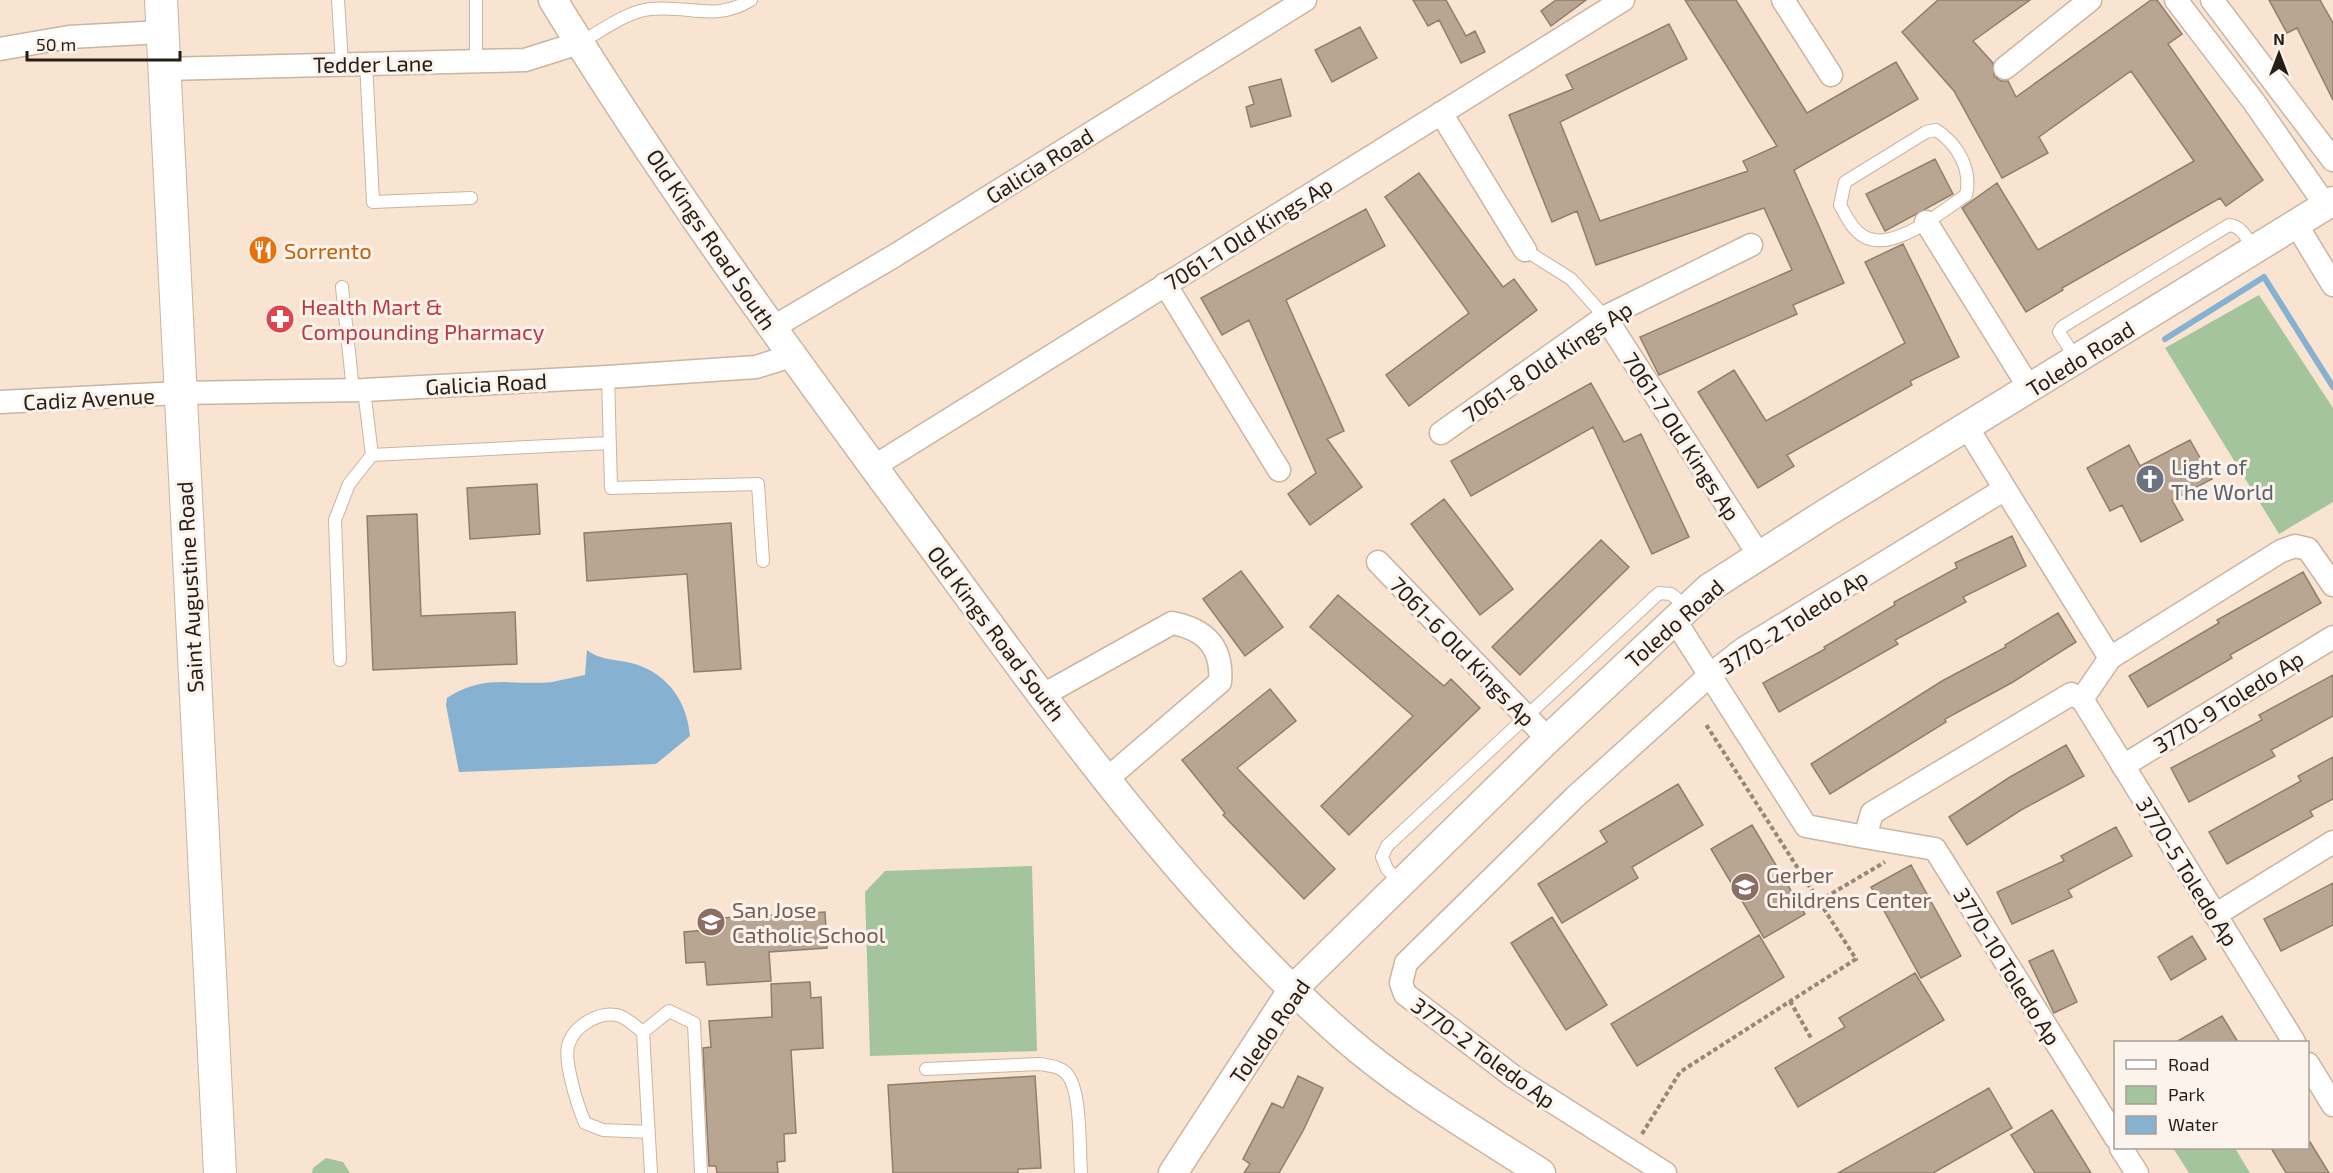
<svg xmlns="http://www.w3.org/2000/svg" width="2333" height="1173" font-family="'Exo 2',sans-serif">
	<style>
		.green { fill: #a4c49e }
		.water { fill: #87b1d1 }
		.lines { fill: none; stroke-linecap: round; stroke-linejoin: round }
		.stream { stroke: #87b1d1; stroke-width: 6 }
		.building { fill: #b8a693; stroke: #907e6c; stroke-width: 1.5 }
		.service-casing { stroke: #c8b5a2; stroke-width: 14 }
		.minor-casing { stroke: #c8b5a2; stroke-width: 25 }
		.tertiary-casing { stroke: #c8b5a2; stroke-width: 31 }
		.secondary-casing { stroke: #c8b5a2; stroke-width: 34 }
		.path { stroke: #958779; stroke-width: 4; stroke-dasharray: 4.5 3; stroke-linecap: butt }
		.service { stroke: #fff; stroke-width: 12 }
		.minor { stroke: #fff; stroke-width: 22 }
		.tertiary { stroke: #fff; stroke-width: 28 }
		.secondary { stroke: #fff; stroke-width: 32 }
		.labels { text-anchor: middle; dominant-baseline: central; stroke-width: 6; stroke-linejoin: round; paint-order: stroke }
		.street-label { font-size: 22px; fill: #251e17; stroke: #fcf3ec }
		.food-label { font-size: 22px; fill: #c56008; stroke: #fcf3ec; text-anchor: start }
		.health-label { font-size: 22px; fill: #be3a42; stroke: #fcf3ec; text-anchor: start }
		.worship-label { font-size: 22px; fill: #5b616d; stroke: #fcf3ec; text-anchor: start }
		.education-label { font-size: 22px; fill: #785e54; stroke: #fcf3ec; text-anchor: start }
	</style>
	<rect width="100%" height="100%" fill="#f8e4d1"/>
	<path class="green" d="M2259,295L2333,408V502L2279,534L2165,348Z
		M1032,866L1037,1051L870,1056L865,892L885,871Z
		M2173,1148H2235L2250,1173H2189Z
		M326,1158L343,1162L350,1173H312L313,1168Z"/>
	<path class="water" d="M587,650C601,661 618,659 635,664C669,675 687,702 690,736L656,764L459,772L446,705L447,698C485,673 512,686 552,682C563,680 574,677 585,675Z"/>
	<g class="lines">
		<path class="stream" d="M2165,339L2264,277L2333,387"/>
	</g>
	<path class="building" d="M1413,0H1446L1466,36L1475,31L1485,52L1461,63L1439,20L1428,26Z
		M1556,0H1586L1551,26L1541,11Z
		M1685,0H1736L1807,113L1896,62L1918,99L1794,170L1844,283L1793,305L1797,314L1659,375L1640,337L1792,270L1764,208L1596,265L1577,211L1552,222L1509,115L1573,89L1566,75L1669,24L1687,59L1560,122L1600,221L1748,171L1743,161L1777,146Z
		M1938,0H2030L1973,41L1993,63L1994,76L2001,81H2008L2016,97L2151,0H2157L2182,34L2168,44L2263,180L2226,206L2220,198L2062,288L2063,290L2026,312L1962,208L1997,183L2038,250L2194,161L2131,71L2039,137L2048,153L2002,178L1954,91L1902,32Z
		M2269,0H2320L2333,23V100L2297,28L2287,33Z
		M1360,27L1377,58L1332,82L1315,50Z
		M1281,79L1291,116L1251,127L1246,107L1254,104L1249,87Z
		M1935,159L1953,194L1885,231L1866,194Z
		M1419,173L1503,287L1514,279L1537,310L1409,406L1386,375L1469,313L1385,197Z
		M1366,209L1385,246L1286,300L1344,431L1327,439L1362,487L1310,525L1288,494L1316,473L1249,320L1222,335L1201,298Z
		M1903,244L1959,357L1910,381L1912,385L1787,455L1794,466L1758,488L1698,392L1734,370L1766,421L1905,343L1865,262Z
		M1591,383L1624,442L1641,434L1689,537L1652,554L1593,427L1471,496L1451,461Z
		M2190,440L2212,479L2172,500L2183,520L2141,542L2122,505L2110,511L2087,468L2129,445L2140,466Z
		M537,484L540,534L470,539L467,488Z
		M1444,499L1513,589L1480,615L1411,524Z
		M417,514L421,616L515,612L517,664L373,670L367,516Z
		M731,523L741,669L694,672L687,574L587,581L584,533Z
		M2012,536L2026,566L1963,597L1966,602L1895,640L1898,644L1779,712L1763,683L1825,649L1824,647L1895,605L1894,602L1957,568L1955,563Z
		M1601,540L1629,567L1520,675L1492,647Z
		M1241,571L1283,627L1245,656L1203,599Z
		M2303,572L2321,603L2230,655L2232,658L2148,707L2129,676L2219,623L2217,620Z
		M1338,595L1444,686L1451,679L1480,708L1349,835L1321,806L1413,716L1310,627Z
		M2058,613L2076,642L2013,682L1945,719L1946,722L1830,794L1811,764L1942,681L2006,647L2005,645Z
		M2333,675V716L2271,750L2275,756L2189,802L2171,768L2262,720L2259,715Z
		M1270,689L1296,721L1237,768L1335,869L1304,899L1223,815L1225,813L1182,760Z
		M2066,745L2084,776L2021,810L1967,845L1949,817L2010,777Z
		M2333,757V799L2310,811L2313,816L2227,864L2209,832L2301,781L2298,776Z
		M1678,784L1703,825L1632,867L1638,878L1562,923L1538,884L1607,842L1600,831Z
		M1752,825L1805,914L1764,938L1711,849Z
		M2116,827L2132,856L2068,890L2072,897L2012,924L1997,892L2064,861L2061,856Z
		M1911,865L1961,956L1921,978L1871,887Z
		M2333,883V925L2281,951L2264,919Z
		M825,912L827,948L769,952L771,981L707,985L705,962L686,963L684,932L706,930L705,919Z
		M1552,917L1607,1005L1566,1030L1511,943Z
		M1759,935L1784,977L1637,1066L1611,1024Z
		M2192,936L2206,959L2171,980L2158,957Z
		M2053,950L2077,1002L2054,1013L2029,961Z
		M1915,973L1944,1020L1798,1107L1775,1068L1845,1027L1839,1018Z
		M810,982L811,998L821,997L823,1048L791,1050L796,1133L784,1134L785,1161L777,1162L778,1173H717L716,1166H709L703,1048L711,1047L709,1021L772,1017L771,984Z
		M2222,1016L2238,1042H2176Z
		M1035,1076L1041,1168L1018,1169V1173H893L888,1085Z
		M1298,1076L1323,1088L1303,1131L1279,1173H1244L1250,1164L1243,1159L1272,1103L1283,1108Z
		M1989,1088L2012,1128L1933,1173H1838Z
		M2052,1110L2091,1173H2035L2011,1135Z
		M2310,1142L2329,1173H2286L2271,1148H2307Z"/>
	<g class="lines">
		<g class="service-casing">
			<path id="service" d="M338,0L342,63
				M476,0V61
				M580,43C601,31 627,11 651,9C690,5 715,22 751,0
				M366,62L373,202L471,198
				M1936,130C1958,144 1972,170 1966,195C1943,211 1898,248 1870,239C1855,235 1847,218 1840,205L1845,182L1926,132Z
				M1525,250L1571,279L1605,317
				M342,287L353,390
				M2076,359L2059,332L2062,327L2229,225C2242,226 2247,239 2254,249
				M608,377L611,488L758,484L763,561
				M364,390L372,455L609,443
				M340,660L335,520L349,484L372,455
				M1400,883L1387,869L1382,857L1387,846L1659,593L1671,594L1687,607
				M643,1032C636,1027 628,1019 620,1016C600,1010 573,1026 568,1046C564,1063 578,1107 585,1123L603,1130L649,1132
				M926,1069L1040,1064C1050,1066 1059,1066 1066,1073C1082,1089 1079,1149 1081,1173
				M651,1173L643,1032L669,1011L694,1023L701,1173"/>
		</g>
		<g class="minor-casing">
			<path id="minor" d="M1783,0L1831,75
				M2176,0L2254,102L2326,206
				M2212,0L2333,160
				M0,49L69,37L162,32
				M2005,68L2090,0
				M164,69L525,60L579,43
				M1441,113L1525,250
				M1926,222L2030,389
				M2296,224L2333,285
				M1165,284L1279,470
				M1605,317L1759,555
				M772,328L894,256L1305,0
				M0,402L179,393L364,390L608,377L756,367L791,356
				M1967,427L2005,489
				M1441,433L1605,317L1751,245
				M873,467L1623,0
				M1378,562L1548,739
				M1674,619L1806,826L1865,837
				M1043,695L1172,623C1205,629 1223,647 1220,682L1108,778
				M2082,699L2294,1042
				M2123,766L2333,637
				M2215,915L2333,842
				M2308,1064L2333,1105
				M2116,1138L1935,849L1865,837L1872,813L2071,694L2082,699L2110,658L2281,551L2295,546L2308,549L2333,585
				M2121,1148L2137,1173
				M1665,1173L1514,1077L1405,994L1401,983L1406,963L1575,797L1710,675L1743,649L2005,489L2110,658"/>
		</g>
		<g class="tertiary-casing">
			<path id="tertiary" d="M553,0C669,190 802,370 934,549C1057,717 1186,898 1343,1036C1402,1088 1474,1130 1541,1173
				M1173,1173L1293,989L1548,739L1709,588L1826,513L2333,201"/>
		</g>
		<g class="secondary-casing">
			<path id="secondary" d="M161,0L220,1173"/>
		</g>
		<path class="path" d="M1819,901L1885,862
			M1790,1001L1811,1038
			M1642,1134L1680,1072L1856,959L1705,723"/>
		<use href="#service" class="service"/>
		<use href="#minor" class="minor"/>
		<use href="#tertiary" class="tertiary"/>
		<use href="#secondary" class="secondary"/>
	</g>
	<defs>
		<g id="restaurant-disc" transform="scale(1.5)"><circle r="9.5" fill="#e8710a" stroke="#fcf3ec"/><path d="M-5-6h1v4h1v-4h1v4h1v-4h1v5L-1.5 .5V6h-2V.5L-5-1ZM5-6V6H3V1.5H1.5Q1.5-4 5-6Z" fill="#fff"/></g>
		<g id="pharmacy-disc" transform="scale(1.5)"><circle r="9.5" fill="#e0444e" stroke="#fcf3ec"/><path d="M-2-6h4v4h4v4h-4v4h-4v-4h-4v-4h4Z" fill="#fff"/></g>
		<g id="church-disc" transform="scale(1.5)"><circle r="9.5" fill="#6b7280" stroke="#fcf3ec"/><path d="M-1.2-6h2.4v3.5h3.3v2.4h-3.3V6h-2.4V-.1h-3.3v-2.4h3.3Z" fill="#fff"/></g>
		<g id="school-disc" transform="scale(1.5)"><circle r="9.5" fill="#8d6e63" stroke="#fcf3ec"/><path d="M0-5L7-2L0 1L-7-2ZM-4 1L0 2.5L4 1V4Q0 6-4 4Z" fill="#fff"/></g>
	</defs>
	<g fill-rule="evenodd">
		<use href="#restaurant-disc" x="263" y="250"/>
		<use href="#pharmacy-disc" x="280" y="319"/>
		<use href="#church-disc" x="2150" y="479"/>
		<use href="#school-disc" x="1745" y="887"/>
		<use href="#school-disc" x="711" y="922"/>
	</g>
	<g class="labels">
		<g class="street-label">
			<text transform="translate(373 63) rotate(-1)">Tedder Lane</text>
			<text transform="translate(1039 165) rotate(-32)">Galicia Road</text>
			<text transform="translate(1248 233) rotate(-32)">7061-1 Old Kings Ap</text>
			<text transform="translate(712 239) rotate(56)">Old Kings Road South</text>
			<text transform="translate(2080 358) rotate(-32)">Toledo Road</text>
			<text transform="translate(1547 361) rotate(-34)">7061-8 Old Kings Ap</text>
			<text transform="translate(486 383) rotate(-3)">Galicia Road</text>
			<text transform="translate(89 398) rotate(-3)">Cadiz Avenue</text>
			<text transform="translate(1682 436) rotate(57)">7061-7 Old Kings Ap</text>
			<text transform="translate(189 587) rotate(-93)">Saint Augustine Road</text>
			<text transform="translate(1793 621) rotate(-33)">3770-2 Toledo Ap</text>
			<text transform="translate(1674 623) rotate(-41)">Toledo Road</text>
			<text transform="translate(997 633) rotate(53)">Old Kings Road South</text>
			<text transform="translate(1463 651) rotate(46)">7061-6 Old Kings Ap</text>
			<text transform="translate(2228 701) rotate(-32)">3770-9 Toledo Ap</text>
			<text transform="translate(2188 871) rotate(58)">3770-5 Toledo Ap</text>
			<text transform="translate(2008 966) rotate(58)">3770-10 Toledo Ap</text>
			<text transform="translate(1269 1031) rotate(-55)">Toledo Road</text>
			<text transform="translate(1484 1052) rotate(36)">3770-2 Toledo Ap</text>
		</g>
		<g class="food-label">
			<text x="284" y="250">Sorrento</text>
		</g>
		<g class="health-label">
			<text x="301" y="306">Health Mart &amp;<tspan x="301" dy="25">Compounding Pharmacy</tspan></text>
		</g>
		<g class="worship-label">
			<text x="2171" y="466">Light of<tspan x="2171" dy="25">The World</tspan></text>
		</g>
		<g class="education-label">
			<text x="1766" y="874">Gerber<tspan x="1766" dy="25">Childrens Center</tspan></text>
			<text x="732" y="909">San Jose<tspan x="732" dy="25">Catholic School</tspan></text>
		</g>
	</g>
	<rect x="2114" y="1041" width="195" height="108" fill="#fcf3ec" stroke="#a69e97" stroke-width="1.5"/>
	<rect x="2126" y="1060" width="30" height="9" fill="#ffffff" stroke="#a69e97" stroke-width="1.5"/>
	<text x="2168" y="1071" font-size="18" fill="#251e17">Road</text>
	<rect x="2126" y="1086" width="30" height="18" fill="#a4c49e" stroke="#a69e97" stroke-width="1.5"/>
	<text x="2168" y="1101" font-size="18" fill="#251e17">Park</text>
	<rect x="2126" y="1116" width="30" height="18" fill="#87b1d1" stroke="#a69e97" stroke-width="1.5"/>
	<text x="2168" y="1131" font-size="18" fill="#251e17">Water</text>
	<g transform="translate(2279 54)" stroke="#fcf3ec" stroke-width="4.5" paint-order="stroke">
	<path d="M0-4.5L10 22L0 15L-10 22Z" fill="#251e17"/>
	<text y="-9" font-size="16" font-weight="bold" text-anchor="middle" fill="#251e17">N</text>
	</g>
	<path d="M27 51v9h153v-9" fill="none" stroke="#251e17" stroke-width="3"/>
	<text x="36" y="51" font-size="18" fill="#251e17" stroke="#fcf3ec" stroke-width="4.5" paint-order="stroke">50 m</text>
</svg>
